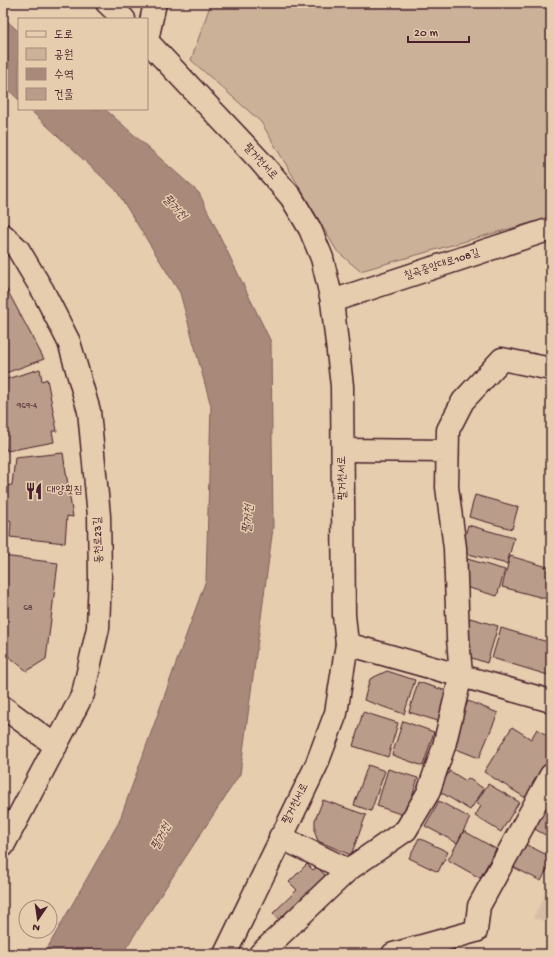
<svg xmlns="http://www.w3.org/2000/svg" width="554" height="957" font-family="'Gochi Hand','Poor Story',sans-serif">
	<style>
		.built { fill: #d8bea3 }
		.green { fill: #ccb199; stroke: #8b6862 }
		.water { fill: #a8897a; stroke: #825f5a }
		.building { fill: #ba9c8a; stroke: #4a1f2b }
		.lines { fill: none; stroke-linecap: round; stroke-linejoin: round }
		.minor-casing { stroke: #4a1f2b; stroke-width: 25 }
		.secondary-casing { stroke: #4a1f2b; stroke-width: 25 }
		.minor { stroke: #e5cdae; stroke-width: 22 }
		.secondary { stroke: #e5cdae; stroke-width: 22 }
		.labels { text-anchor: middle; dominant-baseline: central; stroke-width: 3; stroke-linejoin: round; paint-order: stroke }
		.number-label { font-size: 9px; fill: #663e43 }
		.street-label { font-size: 11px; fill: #4a1f2b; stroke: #e5cdae }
		.poi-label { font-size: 11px; fill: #4a1f2b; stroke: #e5cdae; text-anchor: start }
		.water-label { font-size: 12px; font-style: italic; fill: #5d343b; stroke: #e5cdae }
	</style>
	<rect width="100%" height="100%" fill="#e5cdae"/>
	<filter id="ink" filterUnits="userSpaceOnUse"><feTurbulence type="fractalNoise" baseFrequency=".025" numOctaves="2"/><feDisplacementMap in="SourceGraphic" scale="8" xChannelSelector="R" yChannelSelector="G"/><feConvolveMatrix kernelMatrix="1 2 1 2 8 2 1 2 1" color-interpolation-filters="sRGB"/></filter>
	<g filter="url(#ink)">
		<path class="built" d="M551,885V923L533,918Z"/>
		<path class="green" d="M211,3H551V217L360,271L337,251L261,122L191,60Z"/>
		<path class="water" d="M3,17L19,32V100L3,85Z
			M29,109H105L199,193L271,342L273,528L240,774L122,954H44L119,822L206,580L211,406L180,293L116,190Z"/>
		<path class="building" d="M5,286L44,359L3,374V288Z
			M40,369L42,381L47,379L57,431H52L54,442L7,451L3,441V380Z
			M63,453L73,517L67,516L65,543L10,537L11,521L3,518V515L5,486L12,485L15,458Z
			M475,495L518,507L512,529L469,517Z
			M468,525L514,538L507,564L461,552Z
			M3,556L58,563L46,659L27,671L3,652Z
			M510,556L551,568V600L502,587Z
			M464,558L505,570L497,596L462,586Z
			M470,618L498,626L487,663L466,656L464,640Z
			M501,628L551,643V676L492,658Z
			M387,671L415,680L404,714L364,700L370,679Z
			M418,682L450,692L441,722L409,712Z
			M468,701L498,713L479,758L456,749L459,723Z
			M363,712L398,723L388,757L353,746Z
			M403,721L434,732L423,766L392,755Z
			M512,727L531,739L537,729L551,738V764L529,800L484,772Z
			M368,765L385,771L371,811L354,805Z
			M388,769L418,778L406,816L377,806Z
			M450,771L466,781L468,778L484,789L470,810L437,790Z
			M488,784L519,802L501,832L475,816L481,806L476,803Z
			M551,790V838L529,826Z
			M323,800L366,815L351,855L318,841L315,833V820Z
			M439,801L470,818L457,843L425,826Z
			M464,831L496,849L480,878L448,860Z
			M419,838L448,852L438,872L409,858Z
			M525,844L551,857V862L541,881L513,867Z
			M307,864L313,870L317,867L329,879L282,923L273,913L297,890L289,882Z"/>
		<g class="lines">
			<g class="minor-casing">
				<path id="minor" d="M147,40L155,3
					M3,235L18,249L43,291L69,342L89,411L99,516L100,576L98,628L83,694L3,846
					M332,301L551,229
					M343,450L447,451
					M347,644L551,701
					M3,707L56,746
					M280,837L348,870
					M260,954L348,870L406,830L428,793L444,746L461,675L458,638L455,548L447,487L448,430L463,401L502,359L551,369
					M393,954L476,931L479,906L551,775"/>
			</g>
			<g class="secondary-casing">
				<path id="secondary" d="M107,3L124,19
					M147,41L260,161L291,197L310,229L322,258L332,301L342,386L344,615L347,644L336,713L316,766L225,954"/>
			</g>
			<use href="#minor" class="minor"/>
			<use href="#secondary" class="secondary"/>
		</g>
	</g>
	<defs>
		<g id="restaurant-bare" transform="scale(1.38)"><path d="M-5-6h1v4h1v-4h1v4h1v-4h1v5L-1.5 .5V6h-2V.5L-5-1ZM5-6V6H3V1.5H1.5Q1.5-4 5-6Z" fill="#4a1f2b" stroke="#e5cdae" stroke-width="2.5" paint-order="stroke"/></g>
	</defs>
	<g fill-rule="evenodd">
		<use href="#restaurant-bare" x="34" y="491"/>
	</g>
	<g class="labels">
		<g class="number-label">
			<text x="27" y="406">969-4</text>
			<text x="28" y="608">68</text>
		</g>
		<g class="street-label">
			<text transform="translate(260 162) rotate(48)">팔거천서로</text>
			<text transform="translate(442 265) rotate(-18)">칠곡중앙대로108길</text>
			<text transform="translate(343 478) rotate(-91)">팔거천서로</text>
			<text transform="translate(99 540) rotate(-92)">동천로23길</text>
			<text transform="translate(296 804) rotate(-63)">팔거천서로</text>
		</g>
		<g class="poi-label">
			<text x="47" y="491">대양횟집</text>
		</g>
		<g class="water-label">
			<text transform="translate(174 208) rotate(47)">팔거천</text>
			<text transform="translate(249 519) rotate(-85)">팔거천</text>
			<text transform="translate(162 837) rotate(-62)">팔거천</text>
		</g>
	</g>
	<rect width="554" height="957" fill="none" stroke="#e5cdae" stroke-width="16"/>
	<rect x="8" y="8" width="538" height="941" fill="none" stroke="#4a1f2b" stroke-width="1.5" filter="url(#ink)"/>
	<rect x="18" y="18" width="130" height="92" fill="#e5cdae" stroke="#a7877a"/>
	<rect x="26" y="31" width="20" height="6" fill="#e5cdae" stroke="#a7877a"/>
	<text x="54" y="38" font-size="12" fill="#4a1f2b">도로</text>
	<rect x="26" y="48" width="20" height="12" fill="#ccb199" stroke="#a7877a"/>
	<text x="54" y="58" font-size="12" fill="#4a1f2b">공원</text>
	<rect x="26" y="68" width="20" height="12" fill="#a8897a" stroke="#a7877a"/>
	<text x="54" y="78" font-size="12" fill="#4a1f2b">수역</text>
	<rect x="26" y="88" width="20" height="12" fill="#ba9c8a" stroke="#a7877a"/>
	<text x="54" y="98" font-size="12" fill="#4a1f2b">건물</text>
	<g transform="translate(38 919) rotate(193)"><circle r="19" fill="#e5cdae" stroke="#a7877a"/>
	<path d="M0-3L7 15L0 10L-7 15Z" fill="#4a1f2b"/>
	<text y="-6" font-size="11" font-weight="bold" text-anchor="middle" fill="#4a1f2b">N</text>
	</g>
	<path d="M408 36v6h61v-6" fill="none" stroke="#4a1f2b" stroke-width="2"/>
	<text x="414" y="36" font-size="12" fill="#4a1f2b" stroke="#e5cdae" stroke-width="3" paint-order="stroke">20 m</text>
</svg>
